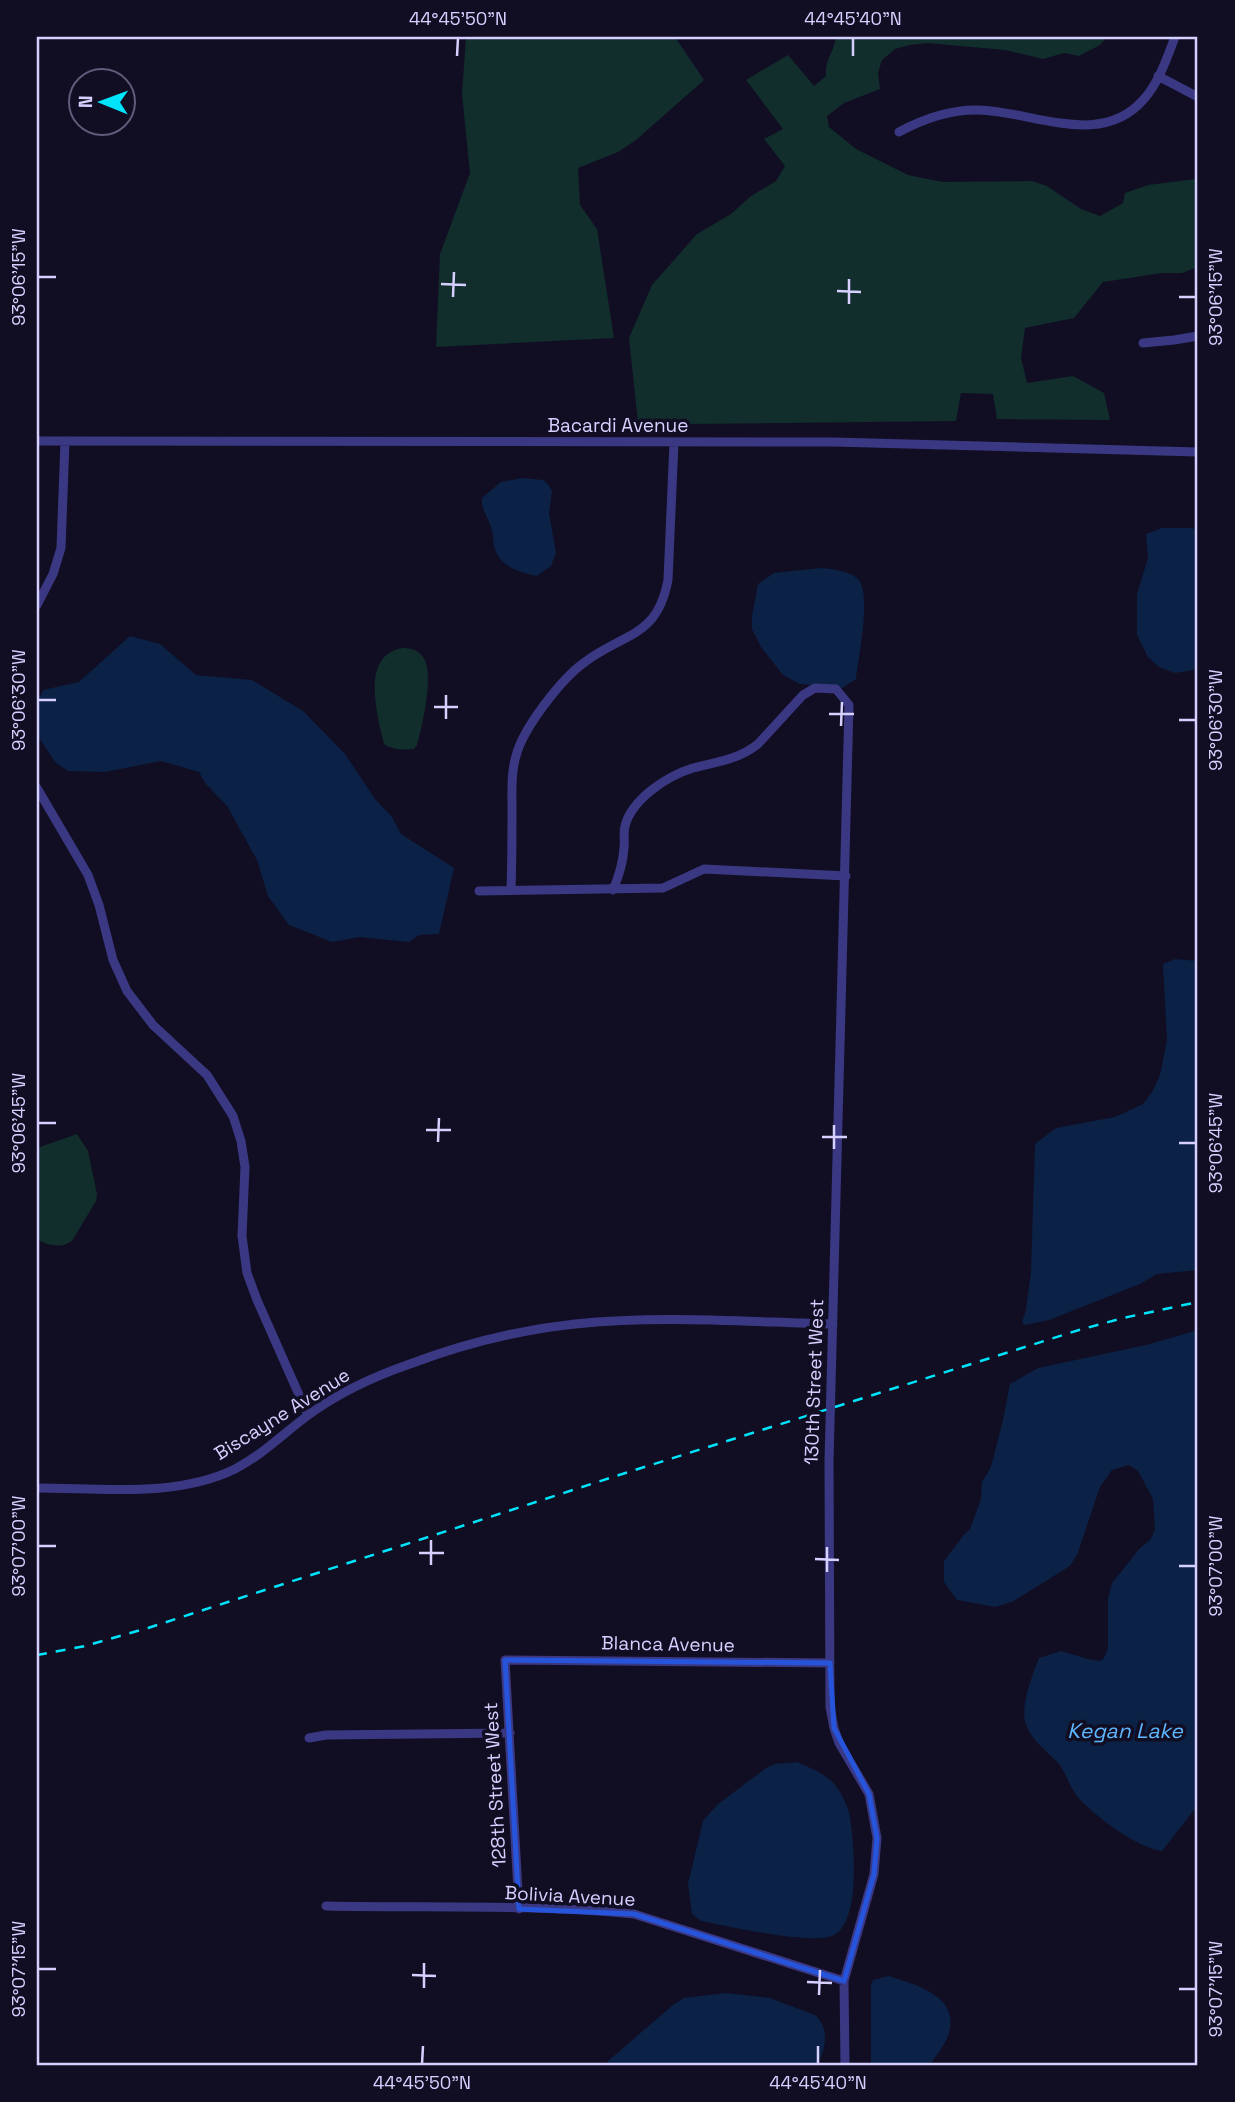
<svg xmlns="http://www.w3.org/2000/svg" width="1235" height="2102" font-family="'Space Grotesk',sans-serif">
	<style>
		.green { fill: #112d2c }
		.water { fill: #0b2145 }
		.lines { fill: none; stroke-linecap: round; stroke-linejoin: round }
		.minor { stroke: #3b3883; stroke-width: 9 }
		.rail { stroke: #00e4fb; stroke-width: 2.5; stroke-dasharray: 10 9; stroke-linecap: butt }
		.marked { fill: none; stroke: #2654da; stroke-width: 5; stroke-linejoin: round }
		.ticks { fill: none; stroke: #d5d0ff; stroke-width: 2.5 }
		.labels { text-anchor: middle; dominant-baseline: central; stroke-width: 7; stroke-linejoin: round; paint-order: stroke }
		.street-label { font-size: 19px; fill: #d5d0ff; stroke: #110e23 }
		.water-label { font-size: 21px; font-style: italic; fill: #5eb6ff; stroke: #110e23 }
		.neatline { fill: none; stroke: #d5d0ff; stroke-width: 2.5 }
		.ticks-label { font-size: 18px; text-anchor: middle; fill: #d5d0ff }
	</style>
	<rect width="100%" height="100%" fill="#110e23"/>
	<path class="green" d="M466,37H675L704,80L636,140L618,152L578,168L580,205L597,229L614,338L436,347L440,254L470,173L462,94Z
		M836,37H1107L1100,45L1079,56L1064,53L1043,59L1005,50L927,43L910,45L895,49L882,60L878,73L880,89L844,103L827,116L829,127L856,149L908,175L943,182L1032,181L1047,186L1081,209L1100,216L1123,203L1125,193L1148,185L1196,179L1198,181V267L1182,273H1162L1103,282L1074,318L1025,328L1021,358L1027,383L1073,376L1104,393L1110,420L997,419L993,394L961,393L956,421L686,424L639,432L629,338L652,285L697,234L731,214L751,196L776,181L785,166L764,139L783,129L746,80L788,55L814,86L826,76C825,58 833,55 836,37Z
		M403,648C411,648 418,650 423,657C435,673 422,726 417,745L414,749C405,750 392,750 384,744C377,715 360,654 403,648Z
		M77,1134L88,1151L97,1194L96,1201L72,1241C61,1249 48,1245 37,1240V1148Z"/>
	<path class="water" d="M522,478L543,480L547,483L552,491L549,513L556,553L551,566L537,576C519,572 499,567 494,546C493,539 493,531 490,524C486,515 481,508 482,498L501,482Z
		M1162,528H1191L1198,530V652L1194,670L1175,673L1159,667L1148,657L1137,635V594L1148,558L1146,534Z
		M821,568C832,569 850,571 858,579C872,594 858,659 856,679L842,688L800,684L783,675L761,647L752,629V616L758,584L774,573Z
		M130,636L160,644L196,675L252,680L303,711L345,754L375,799L392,817L401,834L454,868L439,934L419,935L409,942L360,937L332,942L289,925L268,896L257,860L227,806L205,783L199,772L161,761L105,772L68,771L56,763L37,735V703L43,690L79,682Z
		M1175,959L1198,961V1270L1157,1274L1140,1284L1049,1320L1025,1325L1022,1322L1026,1310L1031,1272L1035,1144L1056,1128L1115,1117L1143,1104L1152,1092L1160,1075L1167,1040L1163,964Z
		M1198,1330V1805L1162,1851C1137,1848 1093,1815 1077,1796C1069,1786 1066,1772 1058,1763C1046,1750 1030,1740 1025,1721C1021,1704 1033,1673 1039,1658L1061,1651L1088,1659L1100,1661L1104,1658L1108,1648V1599L1112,1583L1140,1548L1150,1540L1155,1530L1153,1499L1138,1471L1129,1465L1112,1470L1100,1487L1077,1555L1070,1566L1012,1602L995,1607L957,1600L944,1582V1561L963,1536L970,1529L981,1499L982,1482L991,1467L1003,1420L1010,1384L1038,1368L1146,1345Z
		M797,1762C812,1768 832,1777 840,1792C844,1799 849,1809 850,1817C854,1843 861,1921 834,1935C814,1946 727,1926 701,1921L692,1914L688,1884L703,1821L718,1804L766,1768L775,1764Z
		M889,1976C916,1985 962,1996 948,2036C944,2046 936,2056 930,2065H871V1986L873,1980Z
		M726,1993L770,1998L815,2015C830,2028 826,2049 817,2065H606L608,2061L673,2005L684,1998Z"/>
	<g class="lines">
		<path class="minor" d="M1158,76L1198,97
			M899,132C923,119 948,110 976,110C1031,110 1100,150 1144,99C1159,82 1167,58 1175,37
			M1143,343L1174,340L1198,336
			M37,441L834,442L1198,452
			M37,605L53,574L61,548L65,441
			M37,788L88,875L99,905L113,960L127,991L153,1025L207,1075L233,1116L241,1141L245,1167L242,1236L247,1273L257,1300L308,1415
			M511,890C512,863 512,836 512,809C512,791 511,773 516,756C523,728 562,678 585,662C625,632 657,638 668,580L674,442
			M613,890C619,876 623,863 624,848C625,841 623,833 625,826C632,799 667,776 693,768C716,762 738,760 758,744L803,695L815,688L836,689L849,705L829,1461L830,1707L834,1728L839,1743L869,1794L877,1838L874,1874L844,1981L845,2065
			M479,891L663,888L704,869L846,876
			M37,1488C101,1488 176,1498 235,1469C262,1455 283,1434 307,1416C338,1393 375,1376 410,1364C463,1344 519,1330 575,1324C660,1315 748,1322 833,1324
			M309,1738L326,1735L510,1733
			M326,1906C428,1908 532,1904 634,1914L844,1981
			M519,1909L505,1660L830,1663"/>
		<path class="rail" d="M37,1655L85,1646L148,1628L616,1476L1079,1330L1123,1318L1198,1302"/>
	</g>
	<path class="marked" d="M505,1660L830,1663L834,1728L869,1794L877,1838L874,1874L844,1981L634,1914L519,1909Z"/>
	<path class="ticks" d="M457,56L458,38M853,56V38M38,277H56M441,284L466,285M837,291L861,292M453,297L454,272M1179,297H1196M849,304V279M38,700H56M434,707H458M829,714H854M446,719V695M1179,720H1196M841,726L842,702M38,1123H56M426,1130H451M822,1137H847M438,1142L439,1118M1179,1143H1196M834,1149V1125M38,1546H56M419,1553H444M815,1559L839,1560M431,1565V1540M1179,1566H1196M827,1572V1547M38,1969H56M412,1975L436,1976M807,1982L832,1983M424,1988V1963M1179,1989H1196M819,1995L820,1970M422,2064L423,2046M818,2064V2046"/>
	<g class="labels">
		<g class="street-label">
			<text x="618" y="425">Bacardi Avenue</text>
			<text transform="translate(814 1382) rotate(-88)">130th Street West</text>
			<text transform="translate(282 1414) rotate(-32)">Biscayne Avenue</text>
			<text transform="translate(668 1644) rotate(1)">Blanca Avenue</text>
			<text transform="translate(495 1785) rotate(-93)">128th Street West</text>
			<text transform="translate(570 1896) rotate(3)">Bolivia Avenue</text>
		</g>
		<g class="water-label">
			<text x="1125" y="1730">Kegan Lake</text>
		</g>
	</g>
	<rect width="1235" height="2102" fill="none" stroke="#110e23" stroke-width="77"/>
	<g transform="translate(102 102) rotate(271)"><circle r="33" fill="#110e23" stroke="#5f5c7b" stroke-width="2"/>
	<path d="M0-5L12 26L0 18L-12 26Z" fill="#00e4fb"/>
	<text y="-10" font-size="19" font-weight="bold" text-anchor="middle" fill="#d5d0ff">N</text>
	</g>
	<rect x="38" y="38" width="1158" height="2026" class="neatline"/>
	<g class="ticks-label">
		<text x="458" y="25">44°45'50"N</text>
		<text x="853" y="25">44°45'40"N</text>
		<text transform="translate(19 277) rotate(-90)" y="6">93°06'15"W</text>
		<text transform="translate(1216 297) rotate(-90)" y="6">93°06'15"W</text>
		<text transform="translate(19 700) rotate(-90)" y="6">93°06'30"W</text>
		<text transform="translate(1216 720) rotate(-90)" y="6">93°06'30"W</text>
		<text transform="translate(19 1123) rotate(-90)" y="6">93°06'45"W</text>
		<text transform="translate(1216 1143) rotate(-90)" y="6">93°06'45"W</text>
		<text transform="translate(19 1546) rotate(-90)" y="6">93°07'00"W</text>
		<text transform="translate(1216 1566) rotate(-90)" y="6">93°07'00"W</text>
		<text transform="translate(19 1969) rotate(-90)" y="6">93°07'15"W</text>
		<text transform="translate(1216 1989) rotate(-90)" y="6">93°07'15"W</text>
		<text x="422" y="2089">44°45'50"N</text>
		<text x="818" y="2089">44°45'40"N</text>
	</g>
</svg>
